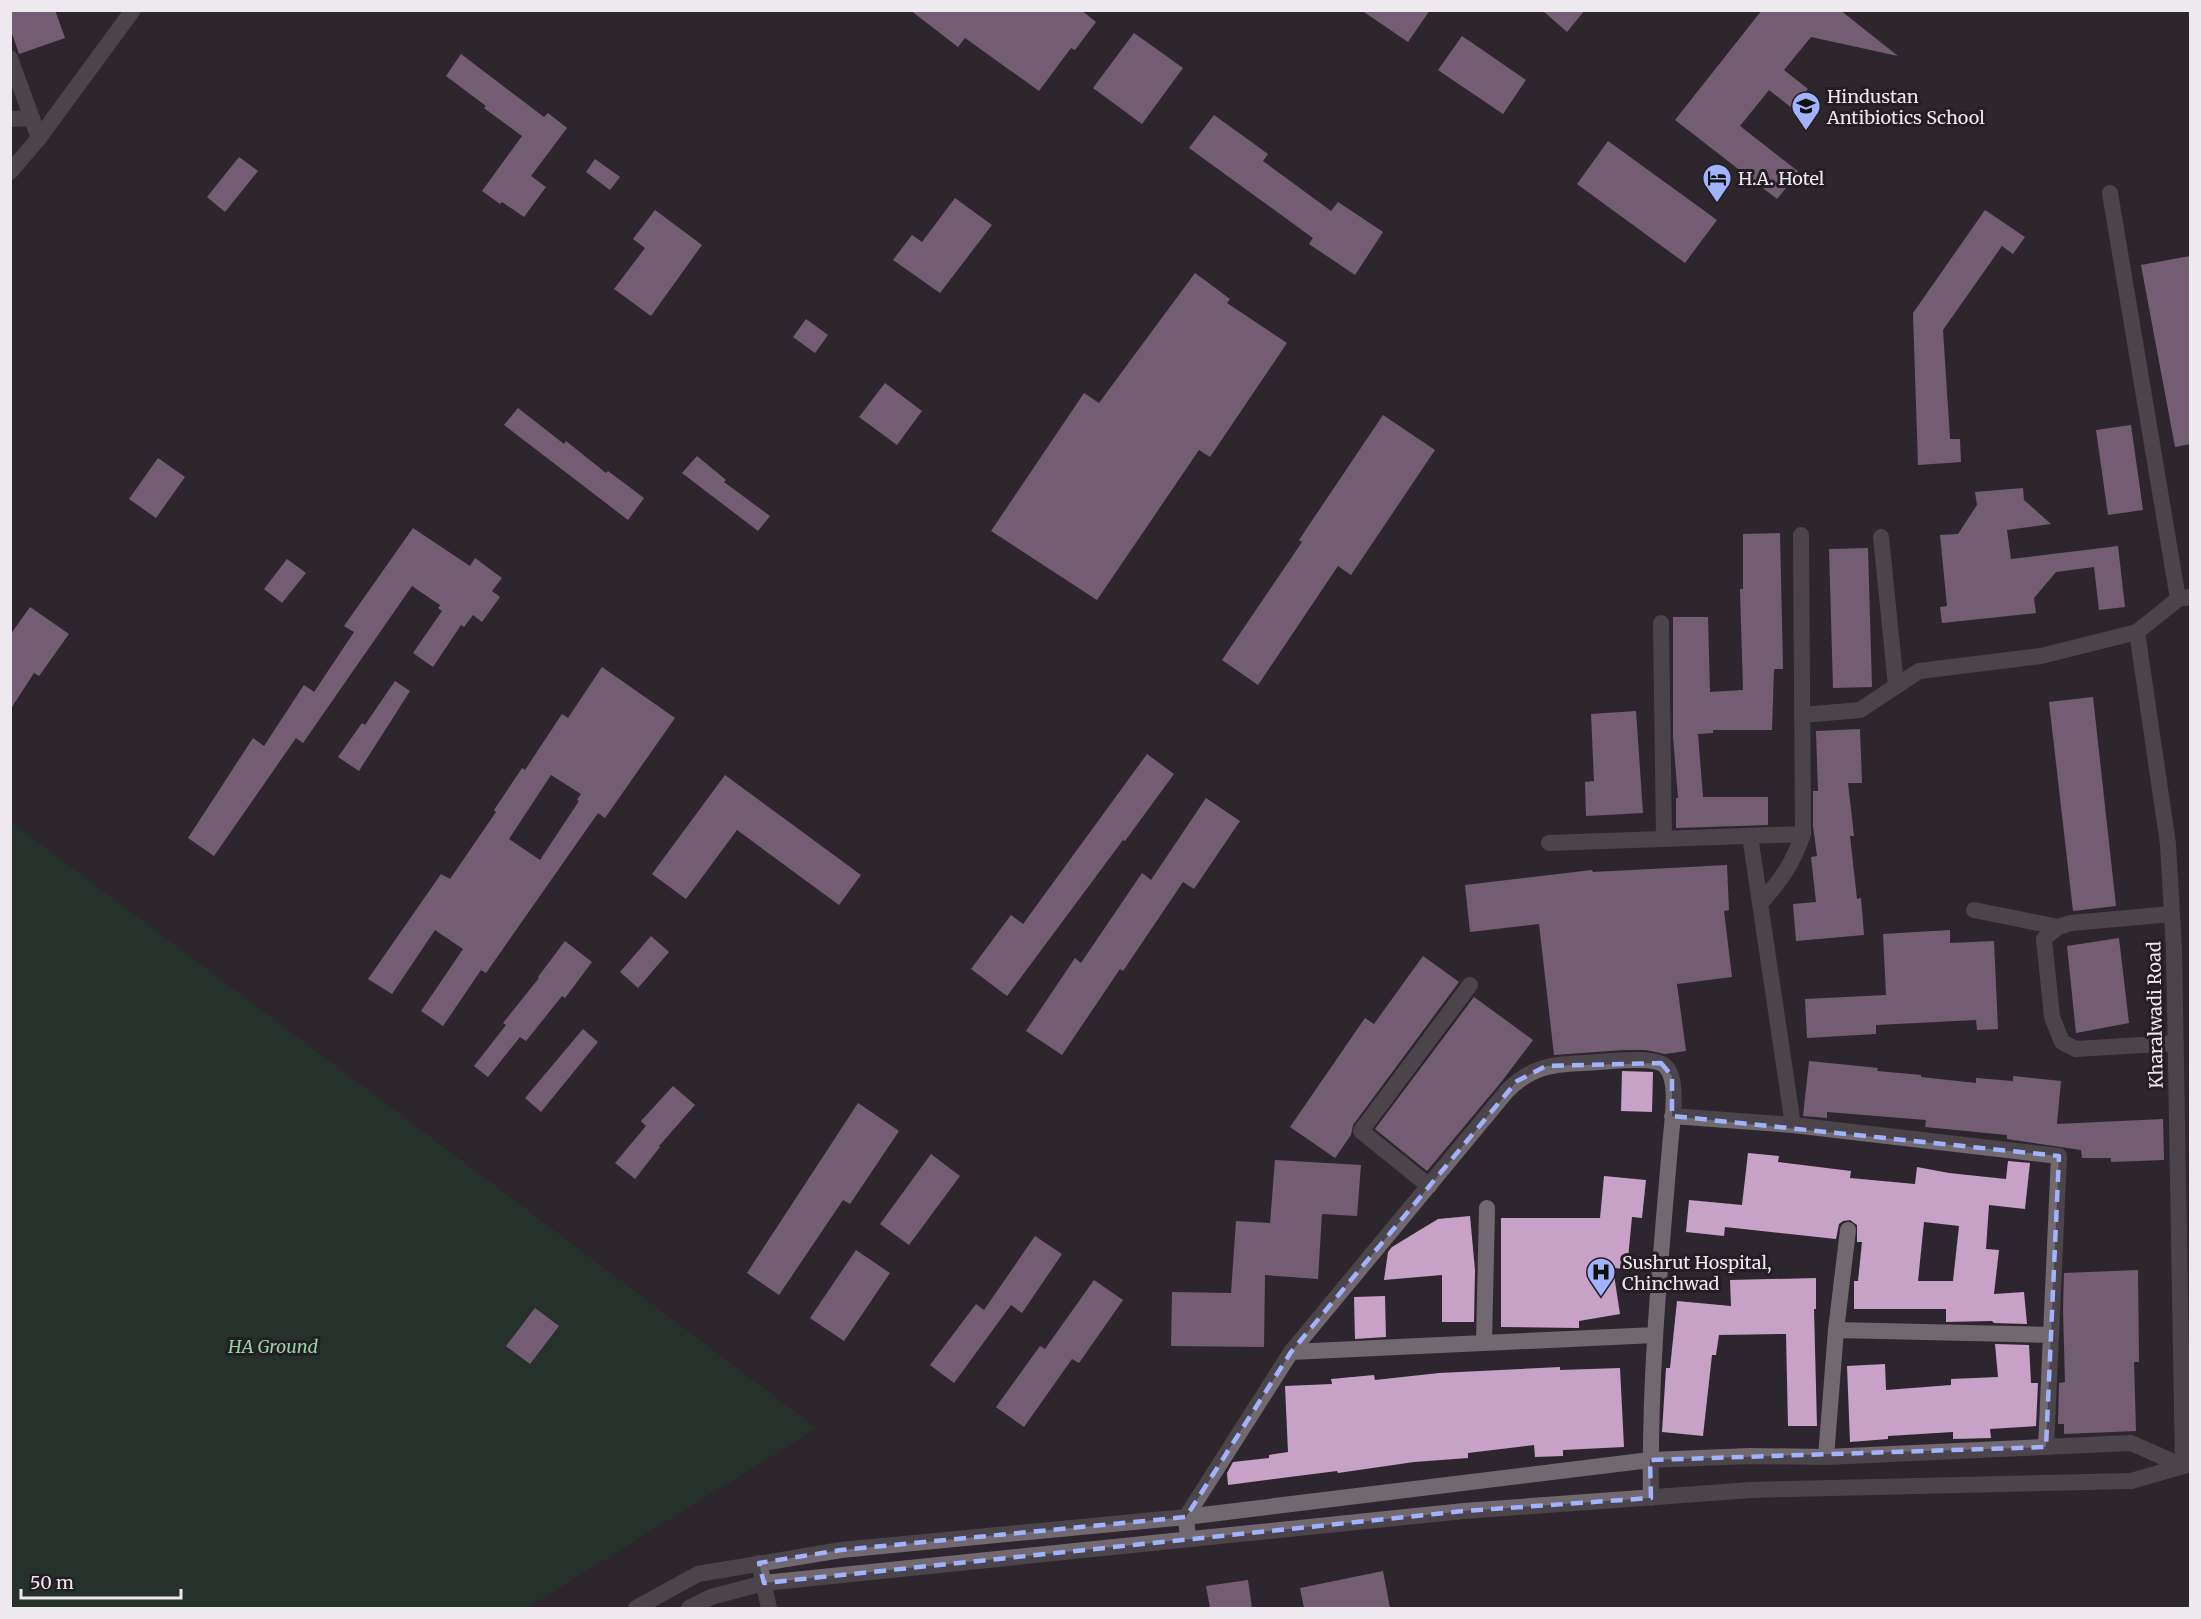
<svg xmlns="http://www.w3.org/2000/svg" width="2201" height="1619" font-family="Merriweather,serif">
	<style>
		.green { fill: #1d3f28 }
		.building { fill: #c8a1c6; fill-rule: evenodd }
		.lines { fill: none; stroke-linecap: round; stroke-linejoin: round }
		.minor { stroke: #716870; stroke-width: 16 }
		.tertiary { stroke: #716870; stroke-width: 16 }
		.marked { fill: none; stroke: #a1b3fd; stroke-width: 4.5; stroke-dasharray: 12 8; stroke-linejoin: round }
		.labels { text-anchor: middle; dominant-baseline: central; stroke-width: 6; stroke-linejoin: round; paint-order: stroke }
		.poi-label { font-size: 18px; fill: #eee9ee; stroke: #241d24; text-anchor: start }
		.street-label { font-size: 18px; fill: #eee9ee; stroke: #241d24 }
		.park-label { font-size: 18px; font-style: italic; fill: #91d5a3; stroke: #241d24 }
	</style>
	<rect width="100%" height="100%" fill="#2e262e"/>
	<path class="green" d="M10,821L817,1428L527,1608H11Z"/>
	<path class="building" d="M10,10H55L65,38L19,54L10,28Z
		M910,10H1081L1096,22L1075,50L1071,48L1039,91L965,38L958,47Z
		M1361,10H1430L1408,42Z
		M1542,10H1585L1567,32Z
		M1762,10H1840L1898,56L1811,37L1784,70L1808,89L1792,108L1769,90L1740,126L1799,172L1777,199L1675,120Z
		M1134,33L1183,68L1142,124L1093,88Z
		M1462,36L1526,80L1503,114L1438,70Z
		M461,54L544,117L548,113L567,128L531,176L546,187L524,217L502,202L500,204L482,191L522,136L484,108L486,106L446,76Z
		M1214,115L1268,154L1263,161L1331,211L1338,202L1383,232L1355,275L1309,244L1313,238L1189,148Z
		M1608,141L1717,220L1685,263L1577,184Z
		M239,157L258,171L225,212L207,197Z
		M595,159L620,177L610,190L586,172Z
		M955,198L992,225L940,293L893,260L912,235L922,242Z
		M655,210L702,245L651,316L614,289L645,248L633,239Z
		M1985,210L2025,237L2013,254L2002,246L1943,330L1950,439H1960L1961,462L1918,465L1913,313Z
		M2190,256V444L2175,447L2141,265Z
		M1195,273L1230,299L1227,303L1287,343L1210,457L1199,450L1097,600L991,531L1084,393L1099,403Z
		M806,319L828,335L815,353L793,337Z
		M885,383L922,411L897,445L859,417Z
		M518,408L564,444L566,441L606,473L608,471L644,498L628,520L504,425Z
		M1383,415L1435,450L1351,575L1338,566L1258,685L1222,660L1302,542L1299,540Z
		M2131,425L2143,510L2108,515L2096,430Z
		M697,456L726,480L724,482L770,516L758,531L682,473Z
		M158,458L185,477L156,518L129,499Z
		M2023,488L2024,500L2051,524L2007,530L2011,559L2118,546L2125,607L2099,610L2094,567L2056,572L2034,598L2036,613L1942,623L1940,607L1947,606L1940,535L1958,534L1977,505L1975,492Z
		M413,528L470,566L475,558L502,578L492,591L500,597L482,622L473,615L464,627L461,625L433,667L413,653L442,611L438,608L440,605L412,586L303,743L296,738L214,856L188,838L253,738L264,746L304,685L314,692L354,632L344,626Z
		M1780,533L1783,669H1774L1772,730H1713V733L1698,734L1703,797H1768V825L1676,828V798H1678L1673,736V617H1708L1710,692L1743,690L1740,589H1743V534Z
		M1868,548L1872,687L1833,688L1829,549Z
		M287,559L306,573L282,603L264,589Z
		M30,607L69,634L39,676L34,673L10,710V635Z
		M602,667L675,718L605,818L598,813L486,973L481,970L443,1026L421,1011L463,949L435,930L392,994L368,979L441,874L450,879L496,812L494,810L522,768L525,770L562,714L568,718ZM551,775L581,794L577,800L579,801L540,860L509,839Z
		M395,681L410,691L359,771L338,757L362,723L365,725Z
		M2093,697L2116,906L2073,911L2049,702Z
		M1636,711L1643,813L1586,816L1585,782L1594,781L1591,714Z
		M1860,729L1862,783H1848L1854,836H1850L1857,899L1861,898L1864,935L1796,941L1793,904L1816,902L1811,857L1817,856L1813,826V791H1818L1816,731Z
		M1147,754L1174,774L1125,841L1123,840L1007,996L971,969L1011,915L1023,924Z
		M725,775L861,875L839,905L737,830L686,899L652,874Z
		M1206,798L1240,821L1194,889L1183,882L1123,971L1120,969L1062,1055L1026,1031L1075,958L1081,963L1142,873L1151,880Z
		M1727,865L1729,910L1724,911L1732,977L1677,984L1686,1051L1665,1054L1646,1050H1624L1554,1055L1539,924L1470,932L1465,885L1592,870L1593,872Z
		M1950,930V943L1994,941L1998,1029L1977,1030L1976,1020L1876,1025V1034L1807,1038L1805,999L1886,995L1883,934Z
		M651,936L669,952L638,988L620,972Z
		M2119,938L2129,1023L2076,1033L2067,946Z
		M565,941L592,962L565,998L562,996L526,1041L520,1037L488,1077L474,1066L506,1025L503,1023L539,978L538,977Z
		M1423,956L1459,982L1353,1125L1351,1135L1335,1158L1290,1127L1365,1018L1374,1024Z
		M1474,997L1533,1040L1502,1081L1427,1171L1375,1129Z
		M583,1029L598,1042L541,1112L525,1098Z
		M1809,1061L1878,1068L1877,1071L1921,1075V1077L1976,1083V1078L2013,1081V1076L2061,1081L2057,1124L2163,1119L2164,1160L2111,1162V1158H2082L2081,1150L2007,1139V1135L1925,1127L1926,1120L1827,1112V1118L1803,1116Z
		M1622,1071L1653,1072L1652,1112L1621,1111Z
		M673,1086L695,1105L659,1146L660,1147L635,1179L615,1163L646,1126L641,1121Z
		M858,1103L899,1131L850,1204L843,1200L779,1295L747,1273Z
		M1748,1153L1779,1156L1778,1162L1851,1171L1850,1178L1915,1184L1917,1167L1949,1173L2006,1179L2008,1161L2030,1163L2025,1209L1989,1205L1986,1249L1999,1250L1994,1294L2024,1292L2027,1324L1994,1323L1992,1321L1946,1322V1309H1854V1281H1858L1862,1242H1857V1225L1850,1220L1843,1221L1839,1224L1836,1239L1725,1227L1724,1236L1686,1232L1689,1200L1742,1205ZM1924,1222L1959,1226L1953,1281H1918Z
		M931,1154L960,1176L909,1245L880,1224Z
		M1275,1160L1361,1165L1357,1216L1322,1214L1318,1279L1265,1275L1264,1347L1171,1346L1172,1292L1231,1293L1236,1221L1270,1223Z
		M1604,1176L1646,1180L1642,1218L1632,1217L1627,1269L1613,1268L1620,1314L1579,1321V1328L1501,1327V1218H1600Z
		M1470,1216L1475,1270L1474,1322H1442V1275L1384,1280L1388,1252L1392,1247L1438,1219Z
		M1035,1236L1062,1254L1022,1313L1011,1305L954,1383L930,1365L976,1304L984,1310Z
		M856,1250L890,1273L844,1341L810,1318Z
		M2138,1270L2139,1362H2134L2136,1431L2064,1434V1424H2058L2059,1383L2065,1382L2063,1309L2064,1273Z
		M1816,1278V1309H1814L1817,1426H1788L1786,1334L1719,1335L1716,1355H1712L1703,1436L1662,1432L1666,1368H1670L1677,1301L1731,1306L1730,1280Z
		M1094,1280L1123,1300L1079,1363L1072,1359L1024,1427L996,1407L1040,1346L1045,1349Z
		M1385,1296L1386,1337L1355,1339L1354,1297Z
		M535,1308L559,1326L530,1364L506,1346Z
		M1995,1344L2029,1345L2031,1383H2038L2036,1426L1990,1429L1991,1438L1953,1439V1432L1888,1436V1439L1850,1442L1847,1366L1885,1364L1886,1390L1951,1385V1379L1998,1377Z
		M1560,1367V1370L1620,1368L1624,1447L1563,1450V1456L1535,1457L1534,1445L1468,1453V1458L1414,1462L1338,1473L1337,1471L1228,1485L1227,1473L1233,1462L1269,1458V1455L1288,1452L1285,1386L1332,1384L1331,1379L1374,1375L1375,1380L1439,1373Z
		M1383,1571L1390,1608H1304L1300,1588Z
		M1248,1580L1252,1608H1210L1206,1586Z"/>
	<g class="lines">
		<path class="minor" d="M10,58L39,138
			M10,119L32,118
			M2110,193L2178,599
			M1881,537L1896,686
			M1661,623L1664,839
			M2137,632L2168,844L2174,950L2183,1466
			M1802,715L1860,710L1919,671L2041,656L2137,632L2178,599L2190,597
			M1750,836L1793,1125
			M1549,843L1803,834
			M1760,904C1780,881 1793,864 1803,834L1801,535
			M1974,910L2058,927
			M2172,914L2071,923L2058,927L2044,939L2052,1017L2062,1042L2076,1049L2176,1043
			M1672,1116L1793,1125L2059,1156L2046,1447
			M1429,1186L1361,1131L1470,985
			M1836,1330L2051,1335
			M1484,1343L1487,1208
			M1291,1352L1655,1335
			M1826,1457L1836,1330L1848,1230
			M1188,1539L1186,1517L1291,1352L1507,1091C1537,1061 1560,1065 1599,1062C1614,1061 1657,1056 1666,1067C1680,1081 1671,1128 1670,1147C1660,1264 1649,1381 1651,1498
			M759,1563L769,1608"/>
		<path class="tertiary" d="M10,172L39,138L133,10
			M636,1608L698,1574L841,1550L1186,1517L1650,1460L1750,1456L1826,1457L2131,1443L2183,1466
			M689,1608L711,1597L764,1583L1464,1511L1751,1490L2131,1481L2187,1465"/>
	</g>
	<path d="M0 0H2201V1619H0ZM1661,1063L1672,1076V1116L2059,1156L2046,1447L1650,1460L1651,1498L1464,1511L764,1583L759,1563L841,1550L1186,1517L1291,1352L1517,1081L1546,1066Z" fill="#2e262e" fill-opacity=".55" fill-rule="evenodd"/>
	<path class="marked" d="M1661,1063L1672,1076V1116L2059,1156L2046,1447L1650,1460L1651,1498L1464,1511L764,1583L759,1563L841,1550L1186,1517L1291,1352L1517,1081L1546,1066Z"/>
	<defs>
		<g id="school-pin" transform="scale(1.5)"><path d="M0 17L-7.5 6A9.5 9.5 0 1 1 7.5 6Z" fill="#a1b3fd" stroke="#241d24"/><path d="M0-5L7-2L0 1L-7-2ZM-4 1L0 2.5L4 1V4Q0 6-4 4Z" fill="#111"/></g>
		<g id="hotel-pin" transform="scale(1.5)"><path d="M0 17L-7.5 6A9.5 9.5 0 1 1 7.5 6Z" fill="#a1b3fd" stroke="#241d24"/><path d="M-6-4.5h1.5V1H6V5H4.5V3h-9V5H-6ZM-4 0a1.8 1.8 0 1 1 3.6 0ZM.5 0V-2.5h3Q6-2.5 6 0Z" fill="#111"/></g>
		<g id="hospital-pin" transform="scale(1.5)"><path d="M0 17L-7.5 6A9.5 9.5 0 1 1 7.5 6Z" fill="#a1b3fd" stroke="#241d24"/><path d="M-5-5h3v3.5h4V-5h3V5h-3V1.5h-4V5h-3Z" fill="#111"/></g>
	</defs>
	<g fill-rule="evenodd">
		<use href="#school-pin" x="1806" y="106"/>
		<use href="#hotel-pin" x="1717" y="178"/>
		<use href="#hospital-pin" x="1601" y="1272"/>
	</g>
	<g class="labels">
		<g class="poi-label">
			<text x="1827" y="96">Hindustan<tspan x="1827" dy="21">Antibiotics School</tspan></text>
			<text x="1738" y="178">H.A. Hotel</text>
			<text x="1622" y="1262">Sushrut Hospital,<tspan x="1622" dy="21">Chinchwad</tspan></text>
		</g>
		<g class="street-label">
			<text transform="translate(2155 1015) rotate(-91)">Kharalwadi Road</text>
		</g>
		<g class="park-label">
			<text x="273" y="1346">HA Ground</text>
		</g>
	</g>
	<rect width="2201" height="1619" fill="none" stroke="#eee9ee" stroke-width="24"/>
	<path d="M21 1589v9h160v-9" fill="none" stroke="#eee9ee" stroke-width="3"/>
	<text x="30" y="1589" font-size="18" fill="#eee9ee" stroke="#241d24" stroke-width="4.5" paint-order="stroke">50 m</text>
</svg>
